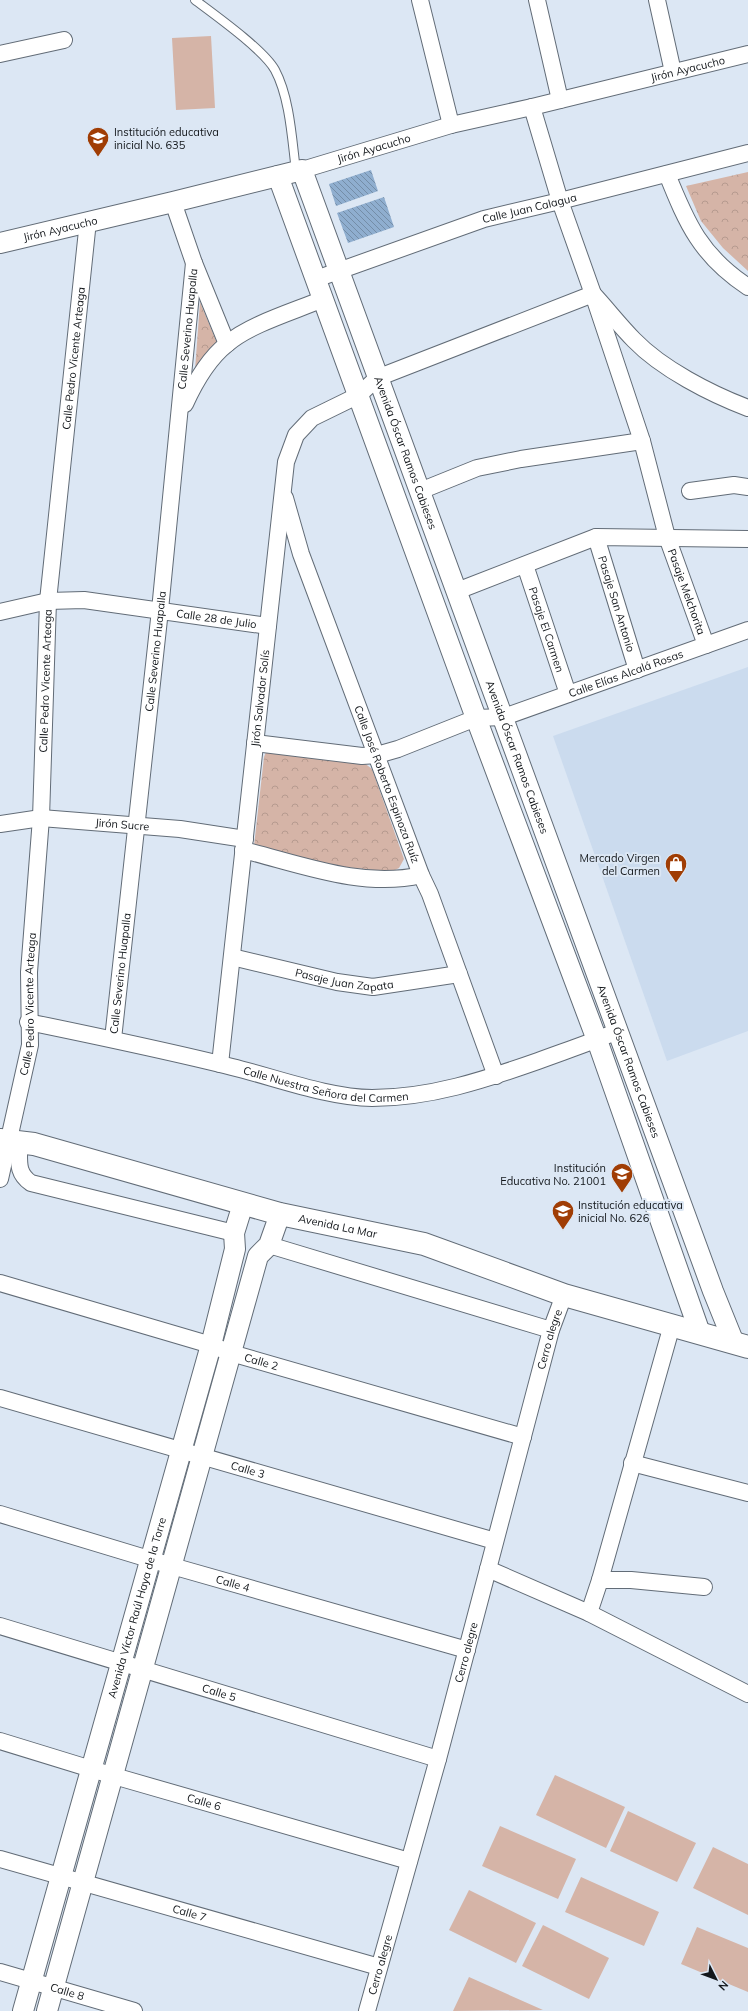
<svg xmlns="http://www.w3.org/2000/svg" width="748" height="2011" font-family="Mulish,sans-serif">
	<style>
		.built { fill: #cbdbee }
		.grass { fill: #d5b4a7 }
		.park { fill: url(#park-crowns) }
		.building { fill: url(#building-back-hatch) }
		.lines { fill: none; stroke-linecap: round; stroke-linejoin: round }
		.service-casing { stroke: #626c77; stroke-width: 10 }
		.minor-casing { stroke: #626c77; stroke-width: 18 }
		.tertiary-casing { stroke: #626c77; stroke-width: 22 }
		.secondary-casing { stroke: #626c77; stroke-width: 24 }
		.service { stroke: #fff; stroke-width: 8 }
		.minor { stroke: #fff; stroke-width: 16 }
		.tertiary { stroke: #fff; stroke-width: 20 }
		.secondary { stroke: #fff; stroke-width: 22 }
		.labels { text-anchor: middle; dominant-baseline: central; stroke-width: 4; stroke-linejoin: round; paint-order: stroke }
		.street-label { font-size: 11px; fill: #13171b; stroke: #dce7f4 }
		.poi-label { font-size: 11px; fill: #13171b; stroke: #dce7f4; text-anchor: start }
	</style>
	<defs>
		<pattern id="park-crowns" width="20" height="18" patternUnits="userSpaceOnUse"><rect width="20" height="18" fill="#d5b4a7"/><path d="M2 6a3 3 0 1 1 6 0M12 15a3 3 0 1 1 6 0" fill="none" stroke="#b69a8f"/></pattern>
		<pattern id="building-back-hatch" width="6" height="6" patternUnits="userSpaceOnUse"><rect width="6" height="6" fill="#8faecf"/><path d="M-1 5l2 2M0 0l6 6M5-1l2 2" fill="none" stroke="#748da7"/></pattern>
	</defs>
	<rect width="100%" height="100%" fill="#dce7f4"/>
	<path class="built" d="M748,667V1031L667,1061L553,736Z"/>
	<path class="grass" d="M211,36L215,108L176,110L172,38Z
		M555,1775L625,1807L606,1848L536,1815Z
		M628,1811L696,1843L677,1882L610,1851Z
		M500,1826L576,1859L558,1899L482,1866Z
		M713,1847L748,1864V1915L693,1888Z
		M581,1877L659,1912L644,1946L565,1912Z
		M469,1890L536,1923L516,1963L449,1930Z
		M543,1925L609,1958L589,1999L522,1966Z
		M697,1927L748,1948V1992L681,1964Z
		M469,1977L543,2010L453,2011Z"/>
	<path class="park" d="M748,172V271L723,248L701,221L686,186Z
		M200,302L217,343L195,370Z
		M266,752L363,762L372,769L404,859L399,868L391,872L336,866L254,846L264,757Z"/>
	<path class="building" d="M371,170L378,191L336,206L329,184Z
		M384,197L394,227L348,243L337,213Z"/>
	<g class="lines">
		<g class="service-casing">
			<path id="service" d="M195,0C215,15 264,50 275,70C290,98 292,140 296,171"/>
		</g>
		<g class="minor-casing">
			<g id="minor">
				<path d="M420,0L451,125"/>
				<path d="M537,0L560,100"/>
				<path d="M657,0L673,72"/>
				<path d="M0,54L64,40"/>
				<path id="s1" d="M532,107L560,201L593,294L642,441L667,537L706,645"/>
				<path id="s2" d="M302,170L451,125L532,107L748,54"/>
				<path d="M667,174C687,224 701,256 748,287"/>
				<path d="M173,202L194,263L227,344"/>
				<path id="s3" d="M316,279L484,219L560,201L748,153"/>
				<path d="M185,404C195,382 208,359 227,344C250,324 295,311 323,299"/>
				<path d="M420,491L477,468L521,459L642,441"/>
				<path d="M690,491L734,485L748,487"/>
				<path id="s4" d="M285,498L301,554L421,875L430,894L496,1076"/>
				<path id="s5" d="M596,537L637,670"/>
				<path id="s6" d="M525,565L568,694"/>
				<path d="M457,591L596,537L748,539"/>
				<path id="s7" d="M0,612L48,601L84,600L268,626"/>
				<path id="s8" d="M255,743L362,756L377,755L398,749L476,718L504,717L748,630"/>
				<path id="s9" d="M0,824L41,818L180,829L245,839"/>
				<path d="M243,850C300,864 363,889 421,875"/>
				<path id="s10" d="M232,957L337,982L373,987L459,974"/>
				<path id="s11" d="M28,1022C96,1036 164,1050 232,1067C274,1077 329,1098 372,1098C430,1098 484,1080 538,1061C565,1051 592,1042 618,1031"/>
				<path id="s12" d="M113,1039L160,610L194,263"/>
				<path id="s13" d="M220,1064L286,462L296,435L312,418L359,395L377,378L593,294C607,309 620,326 634,340C662,369 711,394 748,408"/>
				<path d="M19,1142C20,1159 15,1172 31,1183L234,1233"/>
				<path id="s14" d="M0,1179L30,1045L29,972L41,818L48,601L88,221"/>
				<path d="M269,1245L551,1330"/>
				<path id="s15" d="M0,1283L211,1345L231,1353L523,1437"/>
				<path d="M672,1325L600,1580L589,1613L748,1694"/>
				<path id="s16" d="M0,1398L495,1541"/>
				<path d="M632,1463L748,1493"/>
				<path id="s17" d="M0,1514L172,1566L467,1650"/>
				<path d="M488,1569L589,1613"/>
				<path d="M600,1580H631L704,1587"/>
				<path id="s18" d="M0,1626L438,1759"/>
				<path id="s19" d="M0,1741L114,1776L409,1861"/>
				<path id="s20" d="M0,1859L379,1967"/>
				<path id="s21" d="M0,1972L134,2011"/>
				<path id="s22" d="M367,2011L438,1759L551,1330L564,1295"/>
			</g>
		</g>
		<g class="tertiary-casing">
			<g id="tertiary">
				<path d="M278,176L476,718L597,1040L700,1333"/>
				<path id="s23" d="M0,243L173,202L302,170L713,1291L734,1343"/>
				<path id="s24" d="M23,2011L211,1345L235,1249L234,1233L243,1204"/>
				<path d="M47,2011L258,1256L269,1245L280,1214"/>
			</g>
		</g>
		<g class="secondary-casing">
			<g id="secondary">
				<path id="s25" d="M0,1140L34,1144L280,1214L424,1244L564,1295L748,1347"/>
			</g>
		</g>
		<use href="#service" class="service"/>
		<use href="#minor" class="minor"/>
		<use href="#tertiary" class="tertiary"/>
		<use href="#secondary" class="secondary"/>
	</g>
	<defs>
		<g id="school-pin" transform="scale(1.15)"><path d="M0 17L-7.5 6A9.5 9.5 0 1 1 7.5 6Z" fill="#a03d04" stroke="#dce7f4"/><path d="M0-5L7-2L0 1L-7-2ZM-4 1L0 2.5L4 1V4Q0 6-4 4Z" fill="#fff"/></g>
		<g id="shop-pin" transform="scale(1.15)"><path d="M0 17L-7.5 6A9.5 9.5 0 1 1 7.5 6Z" fill="#a03d04" stroke="#dce7f4"/><path d="M-5-2.5h2.3a2.7 3.5 0 0 1 5.4 0H5L5.5 6h-11ZM-1.5-2.5h3a1.5 2.3 0 0 0-3 0Z" fill="#fff"/></g>
	</defs>
	<g fill-rule="evenodd">
		<use href="#school-pin" x="98" y="138"/>
		<use href="#shop-pin" x="676" y="864"/>
		<use href="#school-pin" x="622" y="1174"/>
		<use href="#school-pin" x="563" y="1211"/>
	</g>
	<g class="labels">
		<g class="street-label">
			<text stroke="none"><textPath href="#s2" startOffset="399">Jirón Ayacucho</textPath></text>
			<text stroke="none"><textPath href="#s2" startOffset="75">Jirón Ayacucho</textPath></text>
			<text stroke="none"><textPath href="#s3" startOffset="225">Calle Juan Calagua</textPath></text>
			<text stroke="none"><textPath href="#s23" startOffset="62">Jirón Ayacucho</textPath></text>
			<text stroke="none"><textPath href="#s12" startOffset="714">Calle Severino Huapalla</textPath></text>
			<text stroke="none"><textPath href="#s14" startOffset="826">Calle Pedro Vicente Arteaga</textPath></text>
			<text stroke="none"><textPath href="#s23" startOffset="612">Avenida Óscar Ramos Cabieses</textPath></text>
			<text stroke="none"><textPath href="#s1" startOffset="509">Pasaje Melchorita</textPath></text>
			<text stroke="none"><textPath href="#s5" startOffset="70">Pasaje San Antonio</textPath></text>
			<text stroke="none"><textPath href="#s7" startOffset="219">Calle 28 de Julio</textPath></text>
			<text stroke="none"><textPath href="#s6" startOffset="68">Pasaje El Carmen</textPath></text>
			<text stroke="none"><textPath href="#s12" startOffset="390">Calle Severino Huapalla</textPath></text>
			<text stroke="none"><textPath href="#s8" startOffset="386">Calle Elías Alcalá Rosas</textPath></text>
			<text stroke="none"><textPath href="#s14" startOffset="502">Calle Pedro Vicente Arteaga</textPath></text>
			<text stroke="none"><textPath href="#s13" startOffset="368">Jirón Salvador Solís</textPath></text>
			<text stroke="none"><textPath href="#s23" startOffset="936">Avenida Óscar Ramos Cabieses</textPath></text>
			<text stroke="none"><textPath href="#s4" startOffset="304">Calle José Roberto Espinoza Ruíz</textPath></text>
			<text stroke="none"><textPath href="#s9" startOffset="123">Jirón Sucre</textPath></text>
			<text stroke="none"><textPath href="#s12" startOffset="66">Calle Severino Huapalla</textPath></text>
			<text stroke="none"><textPath href="#s10" startOffset="115">Pasaje Juan Zapata</textPath></text>
			<text stroke="none"><textPath href="#s14" startOffset="178">Calle Pedro Vicente Arteaga</textPath></text>
			<text stroke="none"><textPath href="#s23" startOffset="1260">Avenida Óscar Ramos Cabieses</textPath></text>
			<text stroke="none"><textPath href="#s11" startOffset="305">Calle Nuestra Señora del Carmen</textPath></text>
			<text stroke="none"><textPath href="#s25" startOffset="349">Avenida La Mar</textPath></text>
			<text stroke="none"><textPath href="#s22" startOffset="696">Cerro alegre</textPath></text>
			<text stroke="none"><textPath href="#s15" startOffset="273">Calle 2</textPath></text>
			<text stroke="none"><textPath href="#s16" startOffset="258">Calle 3</textPath></text>
			<text stroke="none"><textPath href="#s17" startOffset="243">Calle 4</textPath></text>
			<text stroke="none"><textPath href="#s24" startOffset="419">Avenida Víctor Raúl Haya de la Torre</textPath></text>
			<text stroke="none"><textPath href="#s22" startOffset="372">Cerro alegre</textPath></text>
			<text stroke="none"><textPath href="#s18" startOffset="229">Calle 5</textPath></text>
			<text stroke="none"><textPath href="#s19" startOffset="213">Calle 6</textPath></text>
			<text stroke="none"><textPath href="#s20" startOffset="197">Calle 7</textPath></text>
			<text stroke="none"><textPath href="#s22" startOffset="48">Cerro alegre</textPath></text>
			<text stroke="none"><textPath href="#s21" startOffset="70">Calle 8</textPath></text>
		</g>
		<g class="poi-label">
			<text x="114" y="132">Institución educativa<tspan x="114" dy="13">inicial No. 635</tspan></text>
			<text x="660" y="858" text-anchor="end">Mercado Virgen<tspan x="660" dy="13">del Carmen</tspan></text>
			<text x="606" y="1168" text-anchor="end">Institución<tspan x="606" dy="13">Educativa No. 21001</tspan></text>
			<text x="578" y="1205">Institución educativa<tspan x="578" dy="13">inicial No. 626</tspan></text>
		</g>
	</g>
	<g transform="translate(716 1979) rotate(132)" stroke="#dce7f4" stroke-width="3" paint-order="stroke">
	<path d="M0-3L7 15L0 10L-7 15Z" fill="#13171b"/>
	<text y="-6" font-size="11" font-weight="bold" text-anchor="middle" fill="#13171b">N</text>
	</g>
</svg>
